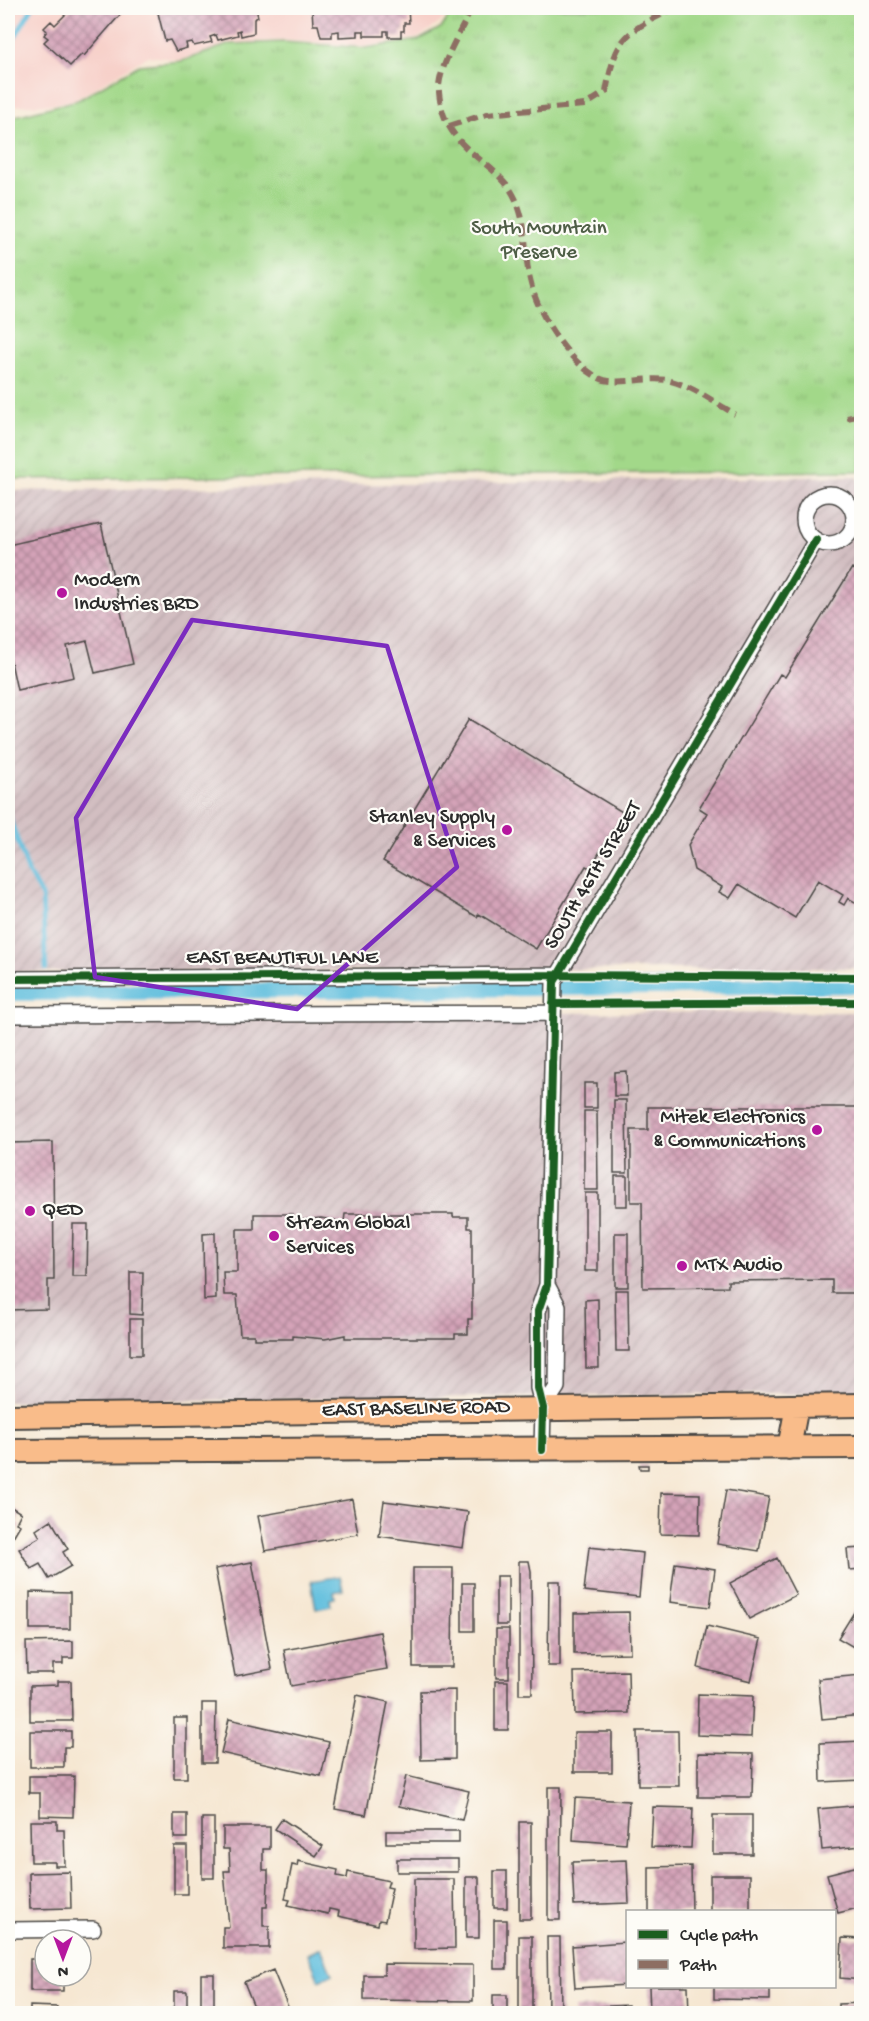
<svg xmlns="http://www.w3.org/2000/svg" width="869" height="2021" font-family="'Gochi Hand',sans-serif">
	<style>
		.built { fill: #f7d0c9 }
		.industrial { fill: url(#industrial-furrows) }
		.park { fill: url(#park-tufts); stroke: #66825a; stroke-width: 1.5 }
		.water { fill: #5ebedd; stroke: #447484; stroke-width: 1.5 }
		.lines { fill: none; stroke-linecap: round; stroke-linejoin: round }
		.stream { stroke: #5ebedd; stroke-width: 4.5 }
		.canal { stroke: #5ebedd; stroke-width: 16 }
		.building { fill: url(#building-cross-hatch) }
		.street-casing { stroke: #494744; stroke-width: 18 }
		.primary-casing { stroke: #494744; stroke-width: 26 }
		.street { stroke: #fff; stroke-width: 15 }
		.primary { stroke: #f9bc8a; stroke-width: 22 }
		.quiet { stroke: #8d6e63; stroke-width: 6; stroke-dasharray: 12 6; stroke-linecap: butt }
		.cycleway-casing { stroke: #fdfcf7; stroke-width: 11 }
		.cycleway { stroke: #1b5e20; stroke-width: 8 }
		.marked { fill: none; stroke: #7b2cbf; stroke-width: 4.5; stroke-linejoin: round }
		.poi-dot { fill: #b5179e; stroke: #fdfcf7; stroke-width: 2 }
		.labels { text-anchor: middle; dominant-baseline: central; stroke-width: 4.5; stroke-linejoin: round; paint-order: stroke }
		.park-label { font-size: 21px; fill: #4f5f47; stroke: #fdfcf7 }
		.poi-label { font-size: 21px; fill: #2b2b2b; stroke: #fdfcf7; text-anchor: start }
		.street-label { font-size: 21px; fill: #2b2b2b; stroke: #fdfcf7 }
	</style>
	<defs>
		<pattern id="industrial-furrows" width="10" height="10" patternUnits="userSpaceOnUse" patternTransform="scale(1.5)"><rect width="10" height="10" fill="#d2bec1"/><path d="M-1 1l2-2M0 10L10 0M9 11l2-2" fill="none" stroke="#b4a3a6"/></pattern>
		<pattern id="park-tufts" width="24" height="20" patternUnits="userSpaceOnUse" patternTransform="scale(1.5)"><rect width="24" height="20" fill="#a2d889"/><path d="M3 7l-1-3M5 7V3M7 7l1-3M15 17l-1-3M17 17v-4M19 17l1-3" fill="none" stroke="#8cba76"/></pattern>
		<pattern id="building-cross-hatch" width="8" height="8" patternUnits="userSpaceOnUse" patternTransform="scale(1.5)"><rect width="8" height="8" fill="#d4a3b8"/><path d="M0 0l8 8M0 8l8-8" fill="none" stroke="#ac8596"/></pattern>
	</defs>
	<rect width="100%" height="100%" fill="#fdfcf7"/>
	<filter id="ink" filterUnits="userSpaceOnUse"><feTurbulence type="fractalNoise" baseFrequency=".0167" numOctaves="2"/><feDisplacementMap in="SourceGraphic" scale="12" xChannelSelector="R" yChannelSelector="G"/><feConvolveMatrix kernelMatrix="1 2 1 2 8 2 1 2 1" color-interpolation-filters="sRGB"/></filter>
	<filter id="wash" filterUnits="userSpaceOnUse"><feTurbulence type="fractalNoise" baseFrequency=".008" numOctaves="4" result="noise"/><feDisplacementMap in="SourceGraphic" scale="24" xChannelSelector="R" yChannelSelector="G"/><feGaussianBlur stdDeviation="1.35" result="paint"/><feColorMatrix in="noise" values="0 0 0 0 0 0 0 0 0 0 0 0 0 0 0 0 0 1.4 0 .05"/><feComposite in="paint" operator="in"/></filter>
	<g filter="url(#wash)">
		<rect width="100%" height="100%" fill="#f6e7d2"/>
		<path class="built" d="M8,8H451L441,22L418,38L366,46L284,40L232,43L180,60L148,56L76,99L55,104L8,106Z"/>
		<path class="industrial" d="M857,476L862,492L861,968L8,972V491Z
			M861,1012V1393L8,1402V1019L158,1014Z"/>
		<path class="park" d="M454,8H861V471L8,479V118L78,100L139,65L182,61L230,44L284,42L366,48L419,40L442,27Z"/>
		<path class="water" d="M340,1576L343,1590L334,1592L335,1598L330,1599L331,1606L316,1609L311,1581Z
			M321,1948L332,1974L319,1980L308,1954Z"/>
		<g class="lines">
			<path class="stream" d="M8,76L13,40L32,8
				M8,813L29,874L42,897L46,969"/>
			<path class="canal" d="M8,993L862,985"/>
		</g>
		<g id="blocks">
			<path class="building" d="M72,8H126L84,56L82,54L70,66L44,42L48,38L44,35L47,31L44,28L51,21L55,25Z
				M163,8H256L258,17L254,19V33L241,36L240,30L237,31L238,35L218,40L216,35L210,37L212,42L194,46L192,42L186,43L187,48L176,51L170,40L165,41L158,13L164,11Z
				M312,8H408L409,23H404V31H401V37H388V31H384V36H364V31H358V36L339,37V31L332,32V37H321L318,25H313Z
				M101,524L133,664L95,673L87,641L67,646L74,677L17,690L8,648V545Z
				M852,568L862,574V906L848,898L844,905L839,902L843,895L818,880L795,918L739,884L730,898L719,892L722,887L694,870L688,845L707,813L699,808L780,674L785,677Z
				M469,719L624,813L590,868L586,866L536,949L479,914L477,917L383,861Z
				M626,1071L627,1096H614V1072Z
				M584,1083H597V1108H584Z
				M614,1100H626L627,1173H614Z
				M648,1107H862V1293H832V1280L728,1281V1287L643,1288L642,1202H631V1130H648Z
				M584,1111H597L598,1190H584Z
				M53,1142L54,1280H48V1309L8,1310V1143Z
				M615,1176H627V1206H615Z
				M585,1193H598V1271H585Z
				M254,1214H292V1221L321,1218L344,1222L345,1214H453V1217H468V1228H472V1319H468V1334H455V1338H345V1335L325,1339L293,1336V1339H254V1335H240L237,1295H224L223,1272H237V1229H254Z
				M73,1224H88L87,1276H72Z
				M215,1233L216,1299L204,1300L203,1234Z
				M615,1233H628V1287H615Z
				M130,1272H143L142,1315L130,1314Z
				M615,1290H628L629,1351H616Z
				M598,1299L599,1368H586L585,1300Z
				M130,1319H142V1355H130Z
				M639,1465H648V1469H640Z
				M726,1490L769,1497L759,1551L717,1544Z
				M661,1493L700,1494L699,1535L660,1534Z
				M352,1499L358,1534L265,1551L258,1516Z
				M384,1501L468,1512L463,1548L379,1536Z
				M8,1505L21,1513L16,1523L20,1525L10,1542L8,1541Z
				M51,1520L68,1549L63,1552L71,1566L49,1579L40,1564L31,1569L19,1549L40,1537L36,1530Z
				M589,1547L643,1553L639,1597L584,1591Z
				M862,1548V1569L849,1570L847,1549Z
				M777,1558L796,1595L749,1619L730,1583Z
				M519,1561H529L531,1571L532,1694H519Z
				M252,1562L272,1669L235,1676L215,1569Z
				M675,1563L715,1569L710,1607L670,1602Z
				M413,1568H453L452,1667H413Z
				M496,1576H508V1625H496Z
				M549,1581H560V1666H548Z
				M462,1583H474V1631H462Z
				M30,1592L70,1593V1629H30Z
				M859,1604L862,1606V1652L838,1638Z
				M629,1612L630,1653L574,1654V1613Z
				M707,1626L761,1639L751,1681L698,1668Z
				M496,1629H509V1678H496Z
				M380,1632L387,1669L291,1686L284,1650Z
				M73,1641V1658H63V1664H53V1673H27L26,1642Z
				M628,1671L629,1713L575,1714L574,1672Z
				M862,1675V1715L822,1719L818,1679Z
				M58,1681H71L72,1721H30V1686L58,1685Z
				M495,1681H508V1730H495Z
				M455,1690V1759L421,1760L420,1691Z
				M698,1694L753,1696L751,1737L697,1735Z
				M357,1695L388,1702L366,1815L335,1809Z
				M202,1703H216L215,1763H202Z
				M174,1718H187V1778H174Z
				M229,1719L329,1742L321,1776L221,1753Z
				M30,1731H71V1747H64V1767H30Z
				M637,1731H678L679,1786H638Z
				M574,1732H612V1772H574Z
				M862,1741V1780L821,1782L820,1743Z
				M698,1753L753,1754L752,1797H698Z
				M29,1776H74L73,1817L40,1816V1793H29Z
				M406,1776L469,1791L462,1820L399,1806Z
				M548,1787H561L560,1920H548Z
				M575,1798L629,1801L626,1844L573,1840Z
				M862,1805V1846L822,1850L818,1809Z
				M653,1807L693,1808L691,1848L651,1847Z
				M174,1814H187V1838H174Z
				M713,1815H752V1854H713Z
				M202,1818H214V1878H202Z
				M282,1819L323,1846L316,1856L275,1829Z
				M30,1821H57V1830H64L65,1866H55V1862H31Z
				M519,1822H531V1919H519Z
				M223,1827H270V1849H263V1870H268V1883L267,1907H263V1926H269V1948H223V1927H229L224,1871H230L229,1849H223Z
				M386,1831H459V1843H386Z
				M174,1846H187V1894H174Z
				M397,1859H458V1872H397Z
				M627,1860L629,1903L574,1905L572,1862Z
				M298,1861L338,1870L337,1876L347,1878L348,1872L389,1881L387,1887L392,1888L385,1921L379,1920L378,1925L338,1916L339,1911L329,1909L328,1914L288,1905L290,1900L285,1899L292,1865L297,1866Z
				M862,1865V1907L838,1913L827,1874Z
				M691,1866L692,1912H649V1867Z
				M494,1871H507V1908H494Z
				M70,1872L71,1908L30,1909L29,1873Z
				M710,1875H750V1912H710Z
				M466,1877H479V1938H466Z
				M414,1879H454L455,1948L414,1949Z
				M494,1920H507V1969H494Z
				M519,1936H532V2014H519Z
				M547,1937H560L561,2014H548Z
				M842,1938L862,1939V1980L840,1978Z
				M625,1942L628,1985L575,1988L572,1946Z
				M30,1959H45V1976H63V1991H30Z
				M384,1964L473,1965V2001L364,2000V1975H384Z
				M273,1970L291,2014H257L244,1982Z
				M201,1974H214V2014H201Z
				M649,1986H688L689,2014H650Z
				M714,1986H770V2000L714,1999Z
				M174,1991H187V2014H174Z
				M493,1995H507V2014H493Z
				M862,2003V2014H838V2004Z
				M628,2005L629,2014H575L574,2008Z
				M30,2006L57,2007L56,2014H30Z"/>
		</g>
	</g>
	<g filter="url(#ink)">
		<use href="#blocks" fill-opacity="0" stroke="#494744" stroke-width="1.5"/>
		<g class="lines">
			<g class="street-casing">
				<path id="street" d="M804 519a25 25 0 1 1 50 0a25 25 0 1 1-50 0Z
					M8,979L556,975
					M8,1015L553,1013
					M543,1408L557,1387L558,1306L547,1285
					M542,1450L543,1408L538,1388V1311L547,1285L554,982L816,540
					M8,1930L93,1929"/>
			</g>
			<g class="primary-casing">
				<path id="primary" d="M8,1416L862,1405
					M789,1448L797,1406
					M8,1451L862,1447"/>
			</g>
			<use href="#street" class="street"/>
			<use href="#primary" class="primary"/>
			<path class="quiet" d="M472,8C462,29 437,69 439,92C444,154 498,158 516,200C529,231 523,255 531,284C539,316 569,363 599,378C616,387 651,375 671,381C694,387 715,403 735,414
				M449,126L487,114L585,105L606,92C616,35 626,32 675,8
				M847,418L862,415"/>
			<g class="cycleway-casing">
				<path id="cycleway" d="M8,979L556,975L862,977
					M553,1004L862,1002
					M542,1450L543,1408L538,1388V1311L547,1285L554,982L816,540"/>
			</g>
			<use href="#cycleway" class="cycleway"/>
		</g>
	</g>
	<path class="marked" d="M192,620L387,646L457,867L297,1009L95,977L76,818Z"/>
	<g class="poi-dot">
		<circle cx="62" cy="593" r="6"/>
		<circle cx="507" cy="830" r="6"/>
		<circle cx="817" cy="1130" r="6"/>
		<circle cx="30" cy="1211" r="6"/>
		<circle cx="274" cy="1236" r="6"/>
		<circle cx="682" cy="1266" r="6"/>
	</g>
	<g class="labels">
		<g class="park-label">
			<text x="539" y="229">South Mountain<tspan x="539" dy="24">Preserve</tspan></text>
		</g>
		<g class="poi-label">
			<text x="74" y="581">Modern<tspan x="74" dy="24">Industries BRD</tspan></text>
			<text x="495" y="818" text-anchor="end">Stanley Supply<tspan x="495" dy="24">&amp; Services</tspan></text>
			<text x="805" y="1118" text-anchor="end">Mitek Electronics<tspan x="805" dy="24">&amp; Communications</tspan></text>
			<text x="42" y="1211">QED</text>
			<text x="286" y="1224">Stream Global<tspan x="286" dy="24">Services</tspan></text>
			<text x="694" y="1266">MTX Audio</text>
		</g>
		<g class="street-label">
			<text transform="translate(594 876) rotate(-59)">SOUTH 46TH STREET</text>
			<text x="282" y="959">EAST BEAUTIFUL LANE</text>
			<text transform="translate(416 1410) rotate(-1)">EAST BASELINE ROAD</text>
		</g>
	</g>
	<rect width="869" height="2021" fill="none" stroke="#fdfcf7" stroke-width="30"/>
	<rect x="626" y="1910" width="210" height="78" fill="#fdfcf7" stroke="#a9a8a5" stroke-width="1.5"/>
	<rect x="638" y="1930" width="30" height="9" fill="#1b5e20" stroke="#a9a8a5" stroke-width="1.5"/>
	<text x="680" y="1940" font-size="18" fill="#2b2b2b">Cycle path</text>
	<rect x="638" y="1960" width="30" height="9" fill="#8d6e63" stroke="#a9a8a5" stroke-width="1.5"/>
	<text x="680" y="1970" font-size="18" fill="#2b2b2b">Path</text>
	<g transform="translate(63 1958) rotate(180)"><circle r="28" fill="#fdfcf7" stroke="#a9a8a5" stroke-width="1.5"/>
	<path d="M0-4.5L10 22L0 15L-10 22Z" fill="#b5179e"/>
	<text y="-9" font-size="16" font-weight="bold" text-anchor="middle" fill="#2b2b2b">N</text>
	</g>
</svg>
